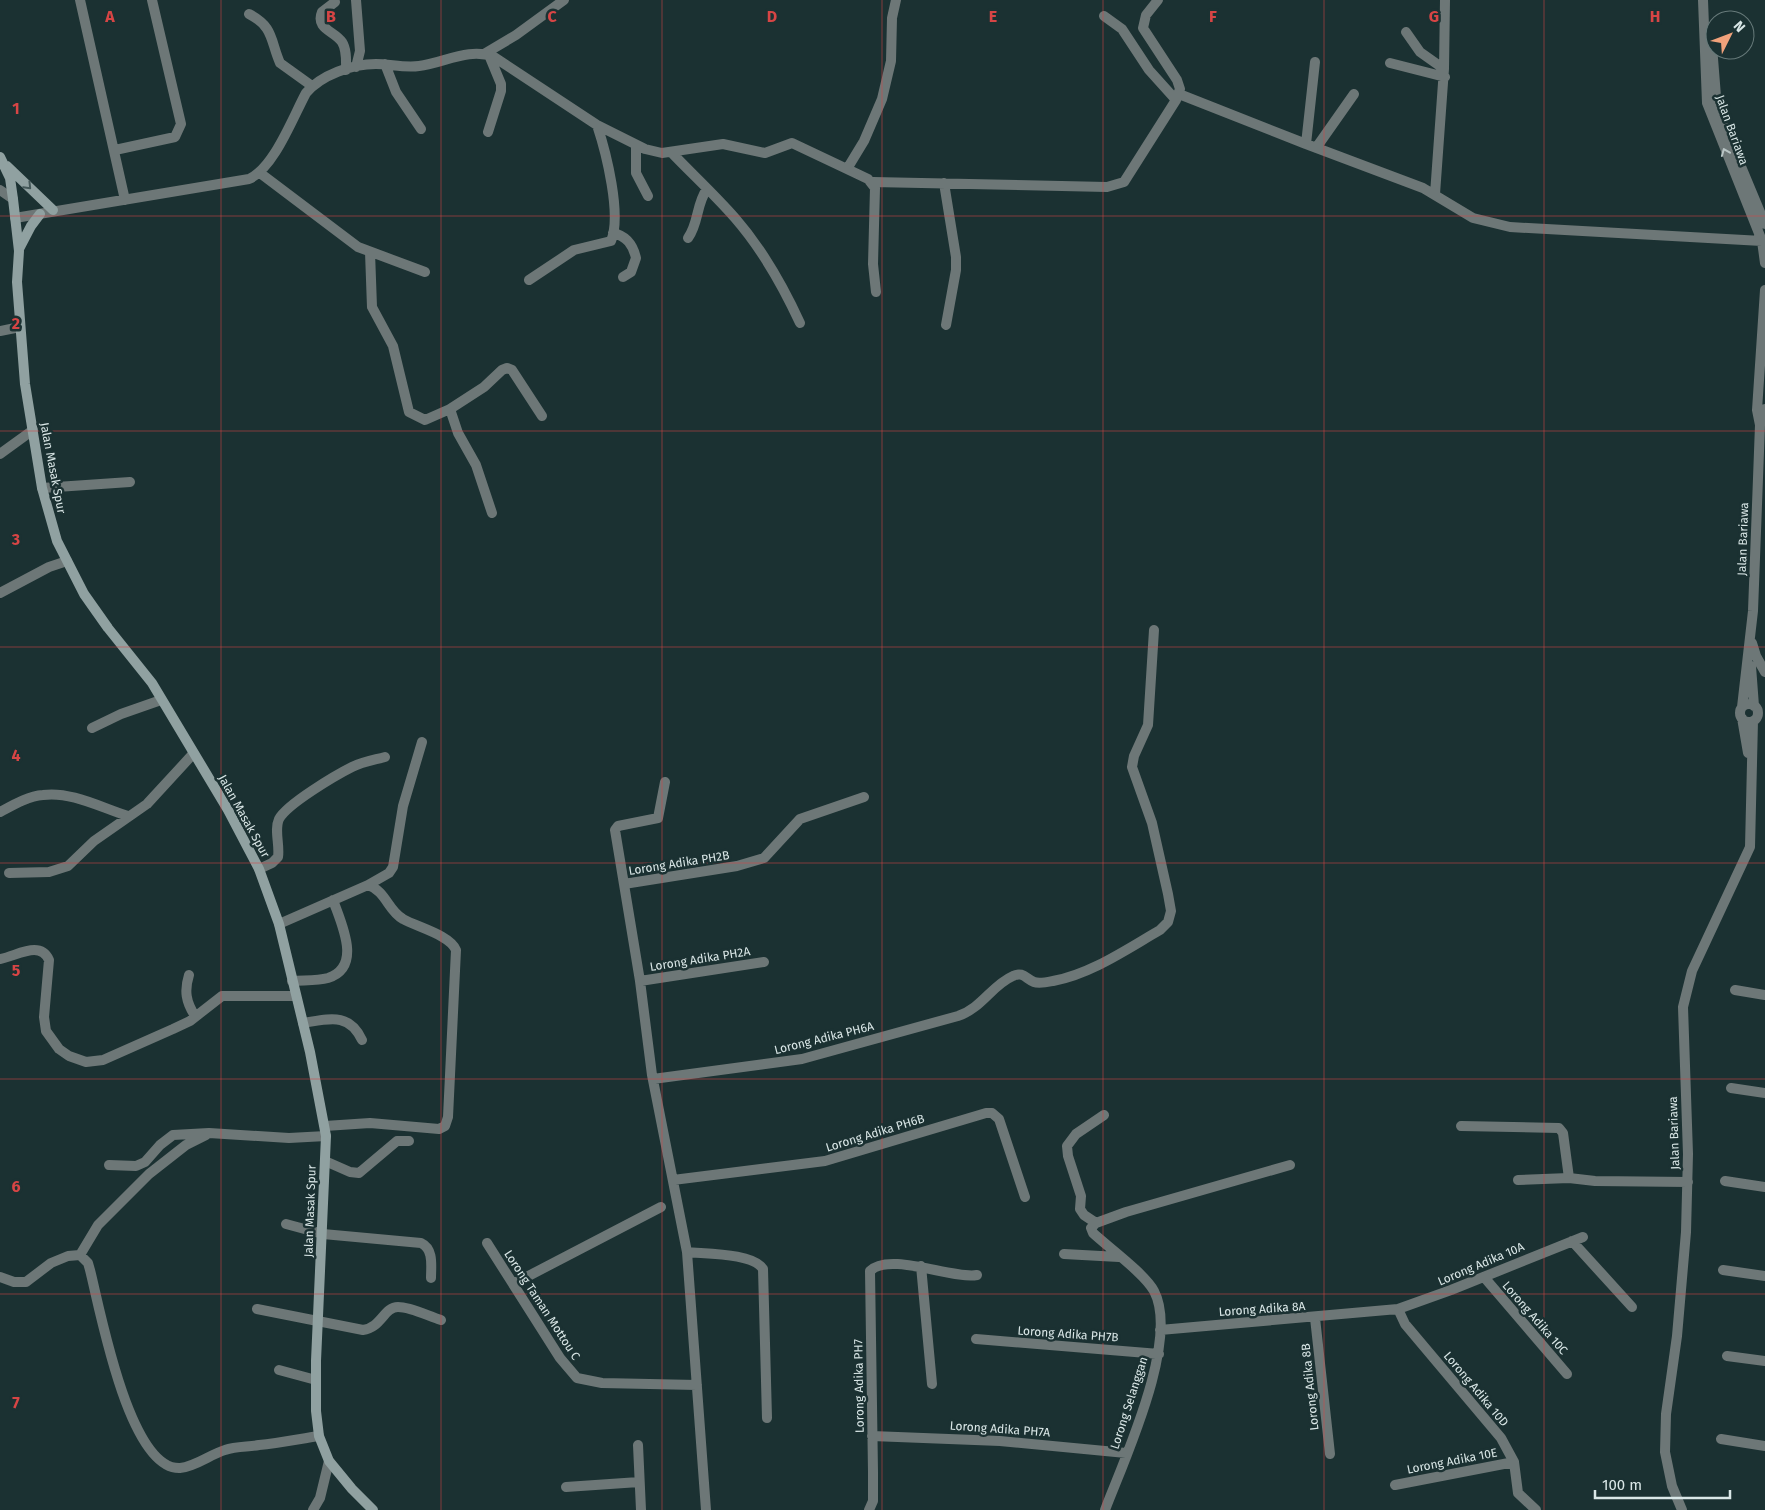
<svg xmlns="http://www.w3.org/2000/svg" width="1765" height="1510" font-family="'Fira Sans',sans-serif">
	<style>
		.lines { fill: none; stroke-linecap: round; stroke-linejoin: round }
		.street { stroke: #6d7777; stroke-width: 10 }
		.secondary { stroke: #90a1a1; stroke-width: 10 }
		.oneway { stroke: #b9c5c5 }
		.oneway2 { stroke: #445859 }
		.grid { fill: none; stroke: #d74545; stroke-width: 1; stroke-opacity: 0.55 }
		.labels { text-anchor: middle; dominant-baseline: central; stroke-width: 5; stroke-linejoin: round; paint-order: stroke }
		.street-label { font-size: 12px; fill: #dae7e7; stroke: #1b3132 }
		.grid-label { font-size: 16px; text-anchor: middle; font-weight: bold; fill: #d74545; stroke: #1b3132; stroke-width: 5; stroke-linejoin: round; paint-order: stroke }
	</style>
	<rect width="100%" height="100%" fill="#1b3132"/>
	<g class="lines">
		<path class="street" d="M80,0L125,200
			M1703,0L1707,103L1762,241L1765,263
			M335,2L322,12C315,29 335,31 342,42C347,50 346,61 346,70
			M249,14C274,27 270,40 280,63L312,86
			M1104,16L1122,29L1149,70L1176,100
			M1406,32L1420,52L1444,69L1435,194
			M1712,46L1717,109L1765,224
			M484,54L516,35L564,0
			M1315,62L1306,144L1423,188L1473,218L1510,227L1762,241
			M1390,63L1445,77
			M385,64L396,92L421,129
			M356,67L360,51L356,0
			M1444,69L1445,0
			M1179,94L1306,144
			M488,132L501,91V84L489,55
			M636,147V173L648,196
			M1316,148L1354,94
			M115,150L175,137L181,124L152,0
			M671,152C692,174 715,195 735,218C762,249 783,286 800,323
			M847,169L868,179L875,188L873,264L876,292
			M260,173L358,247L425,272
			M873,182L1107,187L1124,182L1176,100L1180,89L1177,80L1143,28L1146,15L1158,0
			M944,183L956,257V270L946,325
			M0,190L13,199
			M15,218L249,179C274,168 293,117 306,93C321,75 352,64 376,64C390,64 404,68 419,66C444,63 469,47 494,57L597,125L645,149L662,153L723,144L765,153L792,143L847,169L864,141L882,99L891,61L892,18L896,0
			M613,233C627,236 633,245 636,258L631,272L623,277
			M688,238C699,223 696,204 707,189
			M370,252L372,307L393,346L409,412L425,420L450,409L458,433L476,465L492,513
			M529,280L574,250L611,241C622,215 606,152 597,125
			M0,331L20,327
			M450,409L484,387L502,370L507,368L512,370L542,416
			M1760,425L1757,410L1765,290
			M0,454L33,430
			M42,488L130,482
			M0,593L49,567L67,561
			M1752,643L1756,656L1765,672
			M1751,666L1754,706
			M1740 713a9 9 0 1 1 18 0a9 9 0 1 1-18 0Z
			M1742,707L1753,611L1760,425L1765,409
			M1742,718L1748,753
			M92,728L121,714L161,700
			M665,782L658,818L618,826L615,830L640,981L652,1075L687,1252L706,1510
			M0,812C13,805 28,796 43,795C71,791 102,808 128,816
			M259,869L272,863L278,857C280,845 274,830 279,819C287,804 336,775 352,767C362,762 374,760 385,757
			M9,873L49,872L68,866L94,841L147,804L193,754
			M624,884L737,866L764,858L800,819L864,797
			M368,885L389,873L393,867L403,806L422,742
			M279,924L368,885C386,891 388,911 403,919C417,927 450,935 456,950L448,1117L445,1126L439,1129L370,1123L325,1126
			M0,959C17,956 40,940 49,960L44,1017L46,1031L59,1049L69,1056L86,1062L103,1060L173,1029L190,1021L222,996H296
			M189,975C184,991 186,1002 195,1016
			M292,981C304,980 317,981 328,978C363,967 341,923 333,900
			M640,981L764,962
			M1735,990L1765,995
			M303,1023C329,1019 349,1012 362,1040
			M653,1079L802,1059L958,1016C982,1008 992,985 1013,976C1023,971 1026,979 1034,982C1039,984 1048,982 1053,981C1091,974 1127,949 1160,930L1168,922L1171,911L1168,894L1152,823L1132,767L1134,756L1148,725L1154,630
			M1731,1088L1765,1093
			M1461,1126L1559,1128L1563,1133L1569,1178L1595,1181L1688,1182
			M325,1161L350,1172L359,1173L397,1141H409
			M109,1165L136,1166L145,1162L160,1145L173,1135L209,1133L289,1138L326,1136
			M673,1180L825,1161L986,1113H992L999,1119L1025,1197
			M1518,1180L1569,1178
			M1725,1181L1765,1187
			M1096,1223L1084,1215L1080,1209L1081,1196L1068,1156L1067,1146L1076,1134L1104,1115
			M286,1224L323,1234L421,1243C434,1249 431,1266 431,1278
			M1572,1241L1632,1307
			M487,1243L560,1358L577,1378L602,1383L697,1385
			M687,1252C706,1254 753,1253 763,1269L767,1418
			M1064,1254L1119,1257
			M80,1255L98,1225L149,1174L186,1145L206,1135
			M921,1266L932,1384
			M1723,1270L1765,1276
			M0,1277L14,1282H26L51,1263L68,1256L80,1255L88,1263L90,1270C100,1309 129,1470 180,1468C195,1467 211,1454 225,1450C236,1446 248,1447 259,1445C279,1443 299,1439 319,1436
			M1484,1277L1567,1374
			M513,1284L661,1207
			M257,1309L363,1330C381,1328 384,1307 398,1307C411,1307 428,1316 441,1320
			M1398,1309L1405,1324L1501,1438L1514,1462L1518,1493L1536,1510
			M1315,1318L1330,1454
			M1160,1330L1398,1309L1451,1290L1583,1237
			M976,1339L1159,1354
			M1727,1356L1765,1361
			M279,1370L316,1380
			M872,1436L1000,1441L1126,1453
			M1721,1439L1765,1446
			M638,1445L641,1510
			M1395,1485L1514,1462
			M566,1487L639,1482
			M313,1510L320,1498L329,1461
			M869,1510L873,1501V1472L870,1271C889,1251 954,1280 977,1275
			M1105,1510C1124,1460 1180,1340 1154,1291C1145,1274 1108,1247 1093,1233L1091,1228L1096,1223L1126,1212L1290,1165
			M1682,1510L1672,1486L1665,1452L1666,1414L1677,1336L1686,1232L1688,1154L1683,1007L1692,971L1750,847L1753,721"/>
		<path class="secondary" d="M0,157L10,178L13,199L19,251L17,282L25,384L42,488L57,541L84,594L108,628L152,683L228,810L259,869L279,924L310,1052L326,1136L316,1361V1411L319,1436L329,1461L352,1489L373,1510
			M7,166L53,210
			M19,249L31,226L40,214"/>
	</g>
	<defs><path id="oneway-chevron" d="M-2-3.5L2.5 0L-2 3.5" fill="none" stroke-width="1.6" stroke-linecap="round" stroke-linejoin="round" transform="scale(1.25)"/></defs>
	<use class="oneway" href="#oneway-chevron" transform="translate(1725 152) rotate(-112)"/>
	<use class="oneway2" href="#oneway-chevron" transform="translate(28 186) rotate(46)"/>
	<path class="grid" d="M221,0V1510M441,0V1510M662,0V1510M882,0V1510M1103,0V1510M1324,0V1510M1544,0V1510M0,216H1765M0,431H1765M0,647H1765M0,863H1765M0,1079H1765M0,1294H1765"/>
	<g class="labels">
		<g class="street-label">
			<text transform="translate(1732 130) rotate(70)">Jalan Bariawa</text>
			<text transform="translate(53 468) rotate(79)">Jalan Masak Spur</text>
			<text transform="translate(1743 539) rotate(-88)">Jalan Bariawa</text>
			<text transform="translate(244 816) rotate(61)">Jalan Masak Spur</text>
			<text transform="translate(679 863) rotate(-9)">Lorong Adika PH2B</text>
			<text transform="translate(700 959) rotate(-9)">Lorong Adika PH2A</text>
			<text transform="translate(824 1038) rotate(-14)">Lorong Adika PH6A</text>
			<text transform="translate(875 1133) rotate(-17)">Lorong Adika PH6B</text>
			<text transform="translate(1674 1133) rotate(-92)">Jalan Bariawa</text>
			<text transform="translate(310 1211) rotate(-88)">Jalan Masak Spur</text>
			<text transform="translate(1481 1264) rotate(-23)">Lorong Adika 10A</text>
			<text transform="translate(542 1305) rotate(57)">Lorong Taman Mottou C</text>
			<text transform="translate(1262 1309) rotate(-4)">Lorong Adika 8A</text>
			<text transform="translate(1535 1318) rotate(49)">Lorong Adika 10C</text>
			<text transform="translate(1068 1334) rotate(4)">Lorong Adika PH7B</text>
			<text transform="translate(859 1386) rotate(-91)">Lorong Adika PH7</text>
			<text transform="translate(1310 1387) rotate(-96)">Lorong Adika 8B</text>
			<text transform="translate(1476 1389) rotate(50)">Lorong Adika 10D</text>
			<text transform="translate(1129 1403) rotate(-72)">Lorong Selanggan</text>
			<text transform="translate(1000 1429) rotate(4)">Lorong Adika PH7A</text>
			<text transform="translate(1452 1461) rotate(-11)">Lorong Adika 10E</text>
		</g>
	</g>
	<g class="grid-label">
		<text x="110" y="22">A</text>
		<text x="331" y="22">B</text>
		<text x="552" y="22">C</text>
		<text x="772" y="22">D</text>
		<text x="993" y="22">E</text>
		<text x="1213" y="22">F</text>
		<text x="1434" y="22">G</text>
		<text x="1655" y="22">H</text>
		<text x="16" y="114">1</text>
		<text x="16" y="329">2</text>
		<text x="16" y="545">3</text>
		<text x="16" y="761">4</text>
		<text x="16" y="976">5</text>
		<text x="16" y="1192">6</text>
		<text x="16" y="1408">7</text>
	</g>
	<g transform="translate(1730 35) rotate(48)"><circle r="24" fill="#1b3132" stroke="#677a7a"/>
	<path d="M0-4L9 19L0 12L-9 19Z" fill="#f1a27b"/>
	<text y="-8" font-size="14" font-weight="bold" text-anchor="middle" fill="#dae7e7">N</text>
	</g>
	<path d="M1595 1490v8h135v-8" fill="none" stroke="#dae7e7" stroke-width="2.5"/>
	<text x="1602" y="1490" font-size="15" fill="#dae7e7" stroke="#1b3132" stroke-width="4" paint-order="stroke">100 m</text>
</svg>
